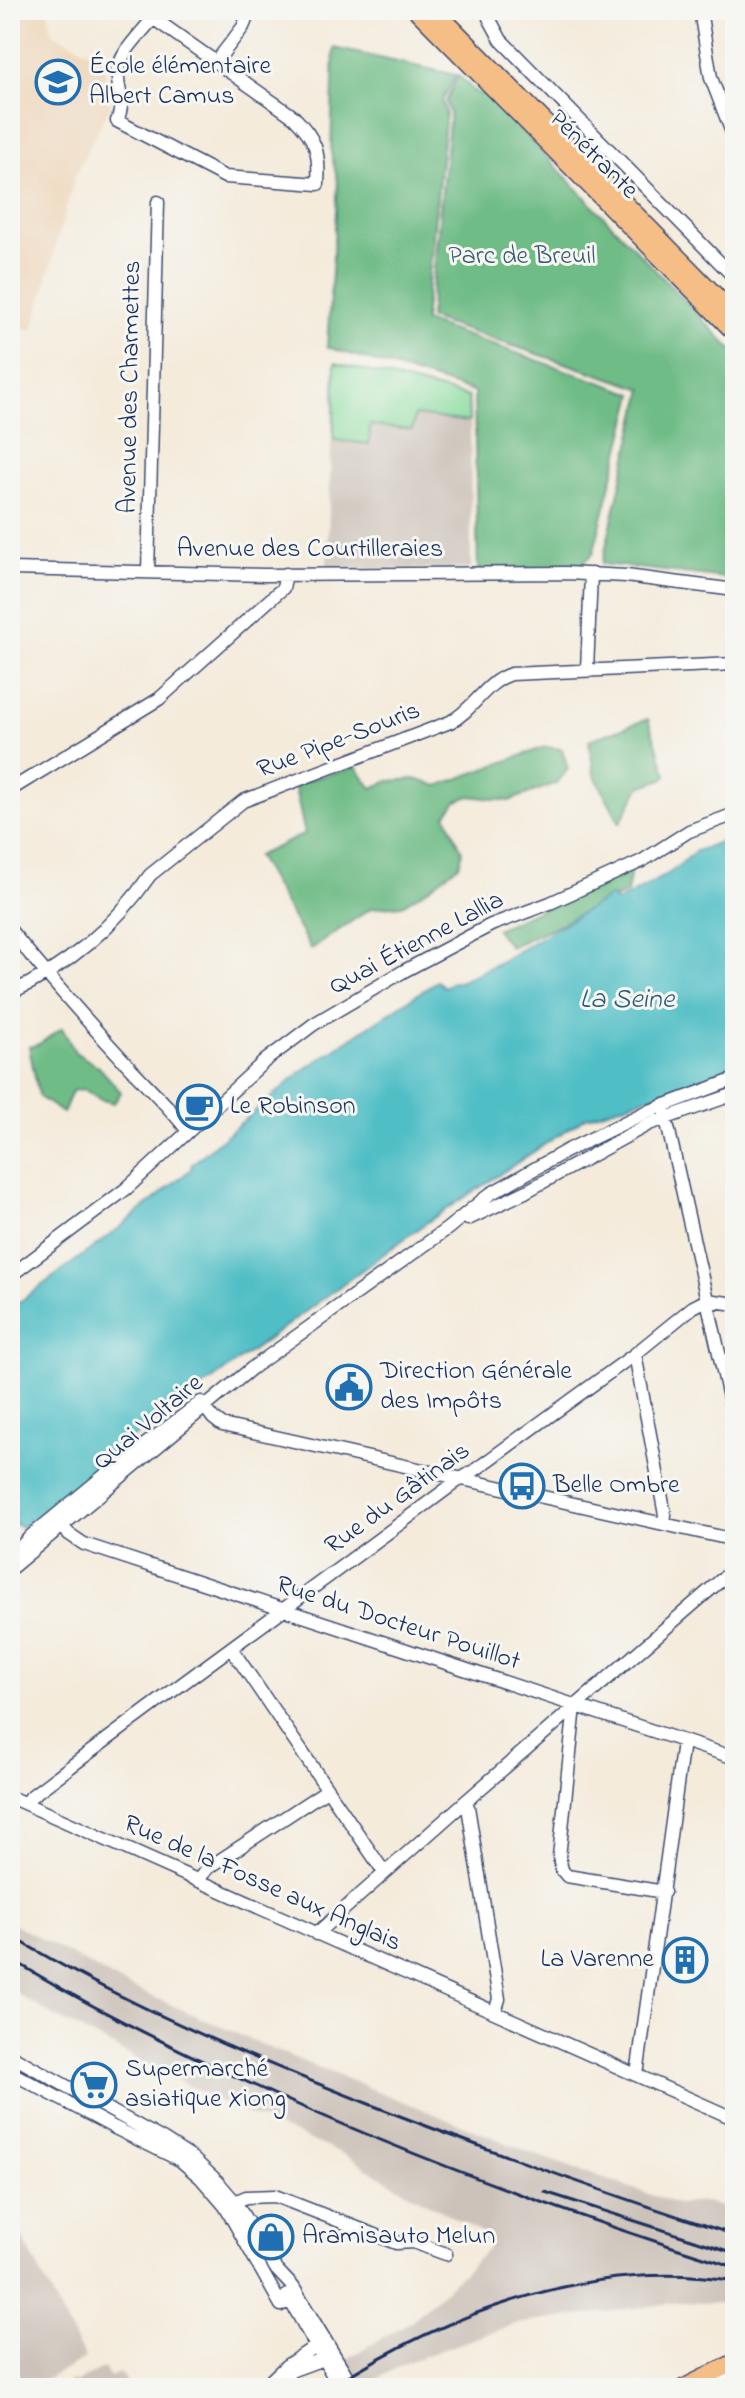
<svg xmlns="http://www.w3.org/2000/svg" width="745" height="2398" font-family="'Indie Flower',sans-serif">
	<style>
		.built { fill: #eed7bb }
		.industrial { fill: #ccc2b9 }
		.green { fill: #8bdd9f; stroke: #53867e; stroke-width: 2 }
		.forest { fill: #70bc86; stroke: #467672; stroke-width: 2 }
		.water { fill: #50bec5; stroke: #367692; stroke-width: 2 }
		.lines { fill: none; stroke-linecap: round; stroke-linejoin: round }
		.minor-casing { stroke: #3c4b71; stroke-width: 15 }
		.major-casing { stroke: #3c4b71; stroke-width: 19 }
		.minor { stroke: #fff; stroke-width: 12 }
		.major { stroke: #f6be87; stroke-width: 16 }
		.rail { stroke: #1b2f5e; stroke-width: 3 }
		.labels { text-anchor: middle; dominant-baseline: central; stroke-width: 6; stroke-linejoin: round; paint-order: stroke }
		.poi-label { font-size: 26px; fill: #1b2f5e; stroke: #f6f6f2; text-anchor: start }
		.street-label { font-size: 26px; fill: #1b2f5e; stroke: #f6f6f2 }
		.park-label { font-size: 26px; fill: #375a6e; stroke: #f6f6f2 }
		.water-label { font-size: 28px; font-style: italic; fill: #2b5a7d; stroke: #f6f6f2 }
	</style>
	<rect width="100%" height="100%" fill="#f6f6f2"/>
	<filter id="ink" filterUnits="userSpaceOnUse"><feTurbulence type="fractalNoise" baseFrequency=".0125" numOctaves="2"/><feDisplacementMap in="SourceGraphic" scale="16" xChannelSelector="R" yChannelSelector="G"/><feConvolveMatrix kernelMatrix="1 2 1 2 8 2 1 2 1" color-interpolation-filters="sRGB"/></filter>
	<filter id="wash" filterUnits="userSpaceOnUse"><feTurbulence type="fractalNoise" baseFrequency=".006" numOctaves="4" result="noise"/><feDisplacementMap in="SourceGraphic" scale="32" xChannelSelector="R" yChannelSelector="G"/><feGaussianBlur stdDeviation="1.8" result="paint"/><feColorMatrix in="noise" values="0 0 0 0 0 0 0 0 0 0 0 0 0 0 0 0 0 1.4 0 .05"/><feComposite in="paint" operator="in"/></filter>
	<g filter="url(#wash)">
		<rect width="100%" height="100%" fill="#f4ebdb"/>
		<path class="built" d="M10,10H48L52,33L102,58L110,106L75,175L33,331L10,324V203L17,190H14L10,199Z"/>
		<path class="industrial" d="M334,362L470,396L471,569L327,568Z
			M10,1922L126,1985L272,2049L547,2159L677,2204L706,2202L735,2212V2304L681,2302L515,2324L408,2362L362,2387L345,2360L411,2321L468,2268L489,2247L481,2232L414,2196L343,2154L222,2103L46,2012L10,1989Z
			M10,2213L85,2359L30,2388H26L10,2359Z
			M104,2368L110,2377L120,2372L130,2388H59L73,2381L74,2383Z"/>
		<path class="green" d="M335,363L468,397L469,422L415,415L412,430L370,425L369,444L334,440Z"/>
		<path class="forest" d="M334,48L456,75L442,101L446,112L424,321L634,394L593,554L577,568L478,570L474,392L327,347L338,182L331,153Z
			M458,75L475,92L489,97L735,353V579L602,564L643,389L429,318L450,113L446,102Z
			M648,719L667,775L663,779L640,787L620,823L594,774L589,740Z
			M545,747L562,749L568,769L557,783L509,801L470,796L457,801L446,815L462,851L460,864L431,887L402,905L371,908L311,949L257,856L305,834L294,784L356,767L372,788L389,781L415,779L438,786Z
			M631,869L627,893L510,947L496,929Z
			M62,1028L75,1052L99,1067L121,1092L114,1103L99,1099L83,1089L72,1091L63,1113L39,1097L29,1047L39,1044Z"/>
		<path class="water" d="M735,836V911L729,914V917L735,918V1069L586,1117L423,1225L106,1458L24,1527L15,1525L14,1521L10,1524V1309L117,1230L184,1175L191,1169L192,1164L305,1069L437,981L444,987L452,982H459L498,963L610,896L617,902L671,872L696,851Z"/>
	</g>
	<g filter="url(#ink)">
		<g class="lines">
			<g class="minor-casing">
				<path id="minor" d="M147,10L153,18L294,117C316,139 320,152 318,184L225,177L117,121C127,96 116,92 118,71C120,52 142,33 153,18
					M488,10L489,18L501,40L735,278
					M700,10L711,78L735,140
					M216,62L243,27L250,10
					M10,569L265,575L566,573L626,576L735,590
					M148,572L158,202
					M587,670L591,574
					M10,790L159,699L283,588L286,574
					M10,930C47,975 85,1019 125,1062C146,1085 169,1106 188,1131
					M10,993C66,968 115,926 150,875L243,801L450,722C474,710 485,682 511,674L735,664
					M663,1105L735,1424
					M468,1219L525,1192L649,1124L735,1094
					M10,1276L126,1189L266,1060L314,1024L404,971L491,925L550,903L642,861L689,831L735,814
					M707,1300L735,1304
					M635,1354L665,1515L664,1523
					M201,1402L213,1418L222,1425L735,1540
					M55,1518L69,1534L84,1544L735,1758
					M10,1558L31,1536L105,1475L201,1402
					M10,1569L252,1368L447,1229L490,1194L566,1151L644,1113L735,1079
					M231,1648L384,1872
					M575,1706L559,1857L562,1870L567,1876L664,1892
					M10,1797L735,2119
					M465,1802L468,1807L499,1999L495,2012
					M26,1804L29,1798C170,1691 314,1588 456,1482L471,1473L635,1354L693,1307L707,1300
					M198,1880L208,1868L327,1790
					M316,1934L465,1802L735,1568
					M10,2055L164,2140L192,2158L218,2182L235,2202L277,2270L293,2287L354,2388
					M10,2072L113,2127L180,2160L201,2178L225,2206L281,2305L290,2300
					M637,2075L683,1742
					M235,2202L246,2197L275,2196L396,2243L413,2242L446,2254
					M287,2295L340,2388
					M285,2373L323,2359
					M263,2388L286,2366L322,2342
					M725,2388L722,2382L725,2366"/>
			</g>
			<g class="major-casing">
				<path id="major" d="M416,10L735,333
					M435,10L735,315
					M683,2388L735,2362"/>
			</g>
			<use href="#minor" class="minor"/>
			<use href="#major" class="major"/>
			<path class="rail" d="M10,1935C125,2005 249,2057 374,2106C493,2152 613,2196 735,2235
				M10,1958C85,2005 166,2044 247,2082C406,2155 568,2215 735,2267
				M545,2192L735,2253
				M329,2388C447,2313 594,2257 735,2281"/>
		</g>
	</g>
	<defs>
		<g id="school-ring" transform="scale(2.3)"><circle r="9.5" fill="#f6f6f2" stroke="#1f6fb2" stroke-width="1.5"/><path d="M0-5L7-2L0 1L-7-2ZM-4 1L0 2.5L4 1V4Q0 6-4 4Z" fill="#1f6fb2"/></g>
		<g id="cafe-ring" transform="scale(2.3)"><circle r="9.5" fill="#f6f6f2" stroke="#1f6fb2" stroke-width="1.5"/><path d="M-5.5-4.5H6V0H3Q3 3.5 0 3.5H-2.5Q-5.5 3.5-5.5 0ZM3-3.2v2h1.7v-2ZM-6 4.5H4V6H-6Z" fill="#1f6fb2"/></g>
		<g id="civic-ring" transform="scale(2.3)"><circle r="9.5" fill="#f6f6f2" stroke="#1f6fb2" stroke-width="1.5"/><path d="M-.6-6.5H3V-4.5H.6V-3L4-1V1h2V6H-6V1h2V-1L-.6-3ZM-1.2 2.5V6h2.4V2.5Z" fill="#1f6fb2"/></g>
		<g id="bus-ring" transform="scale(2.3)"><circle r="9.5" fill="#f6f6f2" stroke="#1f6fb2" stroke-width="1.5"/><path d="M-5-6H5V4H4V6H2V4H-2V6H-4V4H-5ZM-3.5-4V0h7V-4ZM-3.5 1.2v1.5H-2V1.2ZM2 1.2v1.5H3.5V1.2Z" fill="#1f6fb2"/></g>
		<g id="building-ring" transform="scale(2.3)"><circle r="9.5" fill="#f6f6f2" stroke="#1f6fb2" stroke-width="1.5"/><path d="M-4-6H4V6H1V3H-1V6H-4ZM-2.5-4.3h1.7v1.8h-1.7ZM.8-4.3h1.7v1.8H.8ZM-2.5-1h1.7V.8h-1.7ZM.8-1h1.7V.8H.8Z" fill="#1f6fb2"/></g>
		<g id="supermarket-ring" transform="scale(2.3)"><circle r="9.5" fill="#f6f6f2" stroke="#1f6fb2" stroke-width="1.5"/><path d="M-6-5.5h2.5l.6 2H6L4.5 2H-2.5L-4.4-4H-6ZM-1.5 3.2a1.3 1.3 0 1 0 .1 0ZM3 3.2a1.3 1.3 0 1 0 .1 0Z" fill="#1f6fb2"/></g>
		<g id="shop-ring" transform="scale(2.3)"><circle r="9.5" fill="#f6f6f2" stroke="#1f6fb2" stroke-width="1.5"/><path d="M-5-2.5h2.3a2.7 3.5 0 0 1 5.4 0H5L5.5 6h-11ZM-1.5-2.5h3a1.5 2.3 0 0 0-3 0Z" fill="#1f6fb2"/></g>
	</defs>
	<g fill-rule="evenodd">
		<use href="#school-ring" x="58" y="82"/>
		<use href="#cafe-ring" x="199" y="1107"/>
		<use href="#civic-ring" x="349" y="1387"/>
		<use href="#bus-ring" x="522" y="1486"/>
		<use href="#building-ring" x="685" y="1960"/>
		<use href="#supermarket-ring" x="94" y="2085"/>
		<use href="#shop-ring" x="271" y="2237"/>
	</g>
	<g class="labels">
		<g class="poi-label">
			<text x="89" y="67">École élémentaire<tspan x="89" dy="30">Albert Camus</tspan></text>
			<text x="230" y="1107">Le Robinson</text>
			<text x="380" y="1372">Direction Générale<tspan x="380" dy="30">des Impôts</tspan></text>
			<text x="553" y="1486">Belle Ombre</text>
			<text x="654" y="1960" text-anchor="end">La Varenne</text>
			<text x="125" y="2070">Supermarché<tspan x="125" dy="30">asiatique Xiong</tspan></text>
			<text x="302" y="2237">Aramisauto Melun</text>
		</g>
		<g class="street-label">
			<text transform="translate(593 155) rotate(45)">Pénétrante</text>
			<text transform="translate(131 387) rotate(-89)">Avenue des Charmettes</text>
			<text x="310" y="550">Avenue des Courtilleraies</text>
			<text transform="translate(339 741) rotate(-21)">Rue Pipe-Souris</text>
			<text transform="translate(417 944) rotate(-28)">Quai Étienne Lallia</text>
			<text transform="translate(149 1423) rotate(-40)">Quai Voltaire</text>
			<text transform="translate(398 1499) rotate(-36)">Rue du Gâtinais</text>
			<text transform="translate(398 1624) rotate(18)">Rue du Docteur Pouillot</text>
			<text transform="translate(262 1884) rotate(24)">Rue de la Fosse aux Anglais</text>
		</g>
		<g class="park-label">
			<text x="522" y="257">Parc de Breuil</text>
		</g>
		<g class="water-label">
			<text x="627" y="1000">La Seine</text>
		</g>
	</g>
	<rect width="745" height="2398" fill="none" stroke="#f6f6f2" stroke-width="40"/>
</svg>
